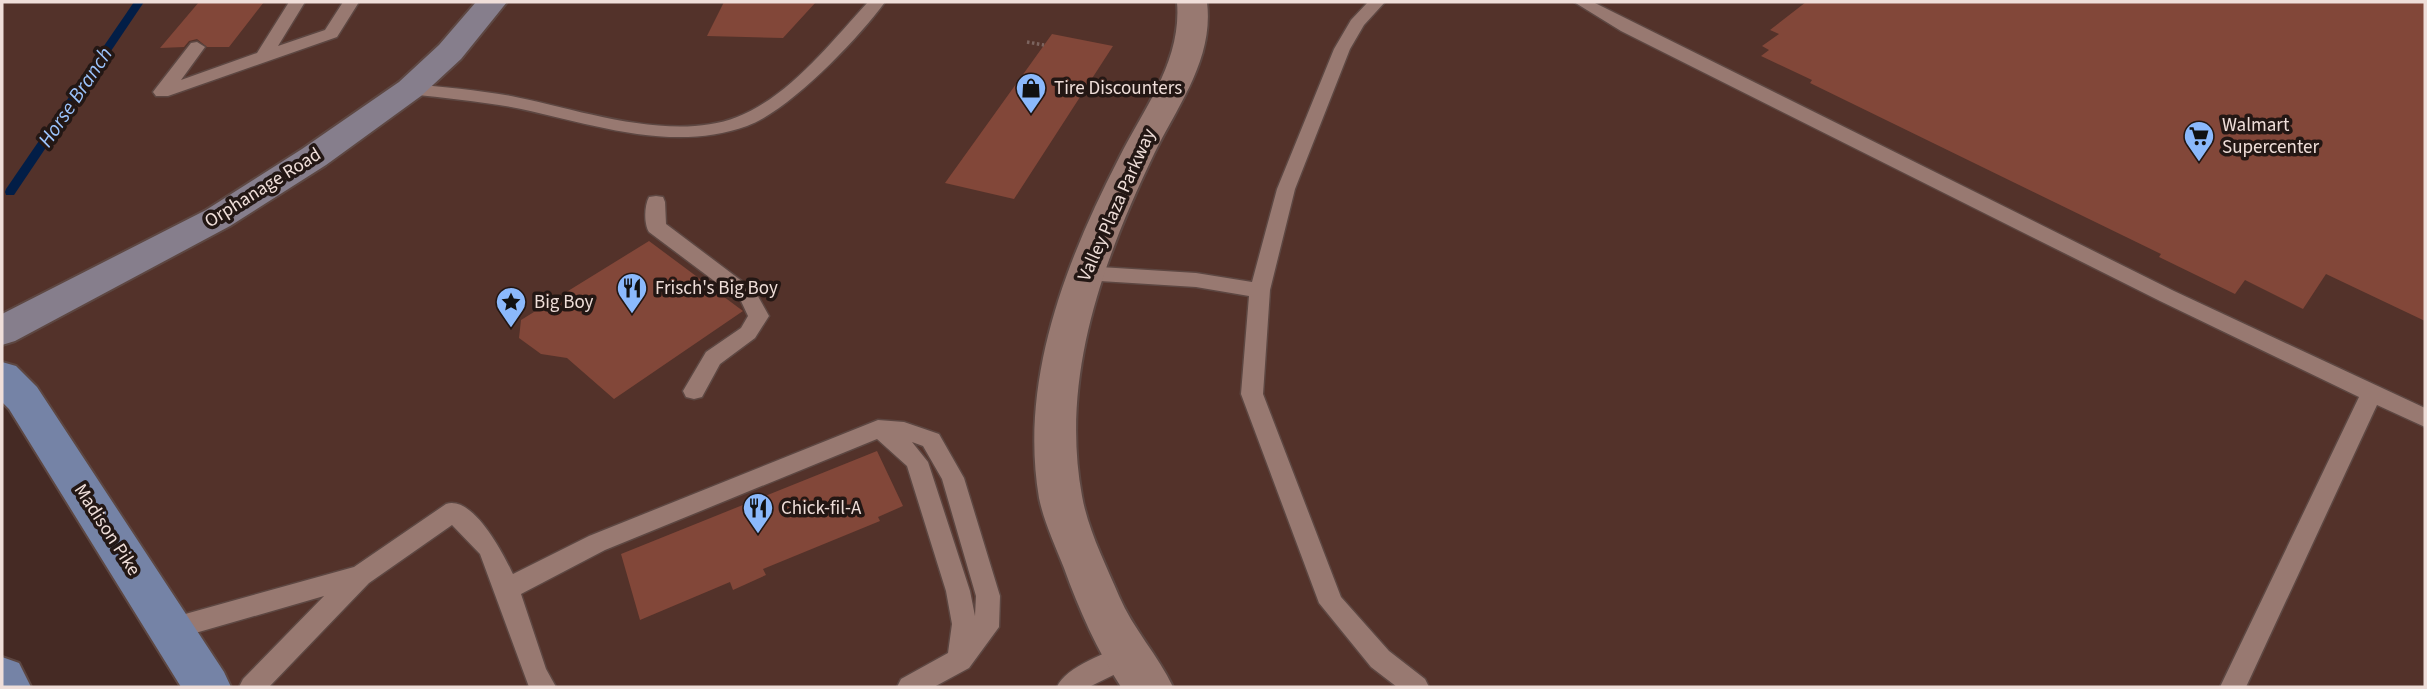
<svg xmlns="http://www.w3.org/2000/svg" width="2427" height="689" font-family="'Source Sans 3',sans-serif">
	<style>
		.built { fill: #53322a }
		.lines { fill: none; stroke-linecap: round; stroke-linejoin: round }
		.stream { fill: #021e47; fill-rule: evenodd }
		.building { fill: #824739 }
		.lane-casing { stroke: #5d4742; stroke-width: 3 }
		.street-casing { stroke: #5d4742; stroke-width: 4 }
		.secondary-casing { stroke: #5d4742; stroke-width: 4 }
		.primary-casing { stroke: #5d4742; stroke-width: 4 }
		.path { stroke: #7c645f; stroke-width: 3.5; stroke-dasharray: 2.5 2.5; stroke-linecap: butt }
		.lane { fill: #987971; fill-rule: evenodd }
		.street { fill: #987971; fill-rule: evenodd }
		.secondary { fill: #867e8c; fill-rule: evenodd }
		.primary { fill: #7583a6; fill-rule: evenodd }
		.labels { text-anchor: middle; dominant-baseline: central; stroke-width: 7; stroke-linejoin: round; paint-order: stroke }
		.poi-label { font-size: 19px; fill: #efded9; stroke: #231714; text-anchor: start }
		.street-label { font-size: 19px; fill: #efded9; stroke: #231714 }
		.water-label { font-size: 21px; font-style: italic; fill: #9cc4fd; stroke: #231714 }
	</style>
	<rect width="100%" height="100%" fill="#452a24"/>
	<path class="built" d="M2,2H2425V687H207L23,398L2,377Z"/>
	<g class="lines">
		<path class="stream" d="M134,2H144L14,195H6L5,192L6,189Z"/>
	</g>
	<path class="building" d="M199,2H264L229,47H207L197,39L189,41L184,47L160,48Z
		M724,2H816L783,38L707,36Z
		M1806,2H2425V321L2326,274L2303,309L2245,280L2235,294L2159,257L2161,254L1810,83L1812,80L1761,56L1769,50L1762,46L1779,34L1770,30Z
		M1052,34L1113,46L1014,199L945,183Z
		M649,241L743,311L614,399L567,358L541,354L519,338L521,320Z
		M877,451L903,506L878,517L880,521L763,569L766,575L733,590L730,582L640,620L621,554Z"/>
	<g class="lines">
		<g class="lane-casing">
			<path id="lane" d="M289,2H305L278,46L325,30L343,2H359L337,37L168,96H156L153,92L156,88L191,43L197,42L205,47L181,80L257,53Z
				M868,2H885C858,39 789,111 747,126C670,154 587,122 511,107C477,101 444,98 410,94L401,89L410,84C444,87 477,90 511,96C577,109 671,143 737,117C790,96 830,43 868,2Z
				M1368,2H1385L1364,25L1350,49L1295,189L1270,290L1263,394L1341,597L1389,651L1425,679L1429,687H1397L1371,667L1319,603L1241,394L1249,296L1196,287L1084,280L1077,278L1074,273L1077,268L1084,266L1196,273L1252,282L1277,189L1334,49L1351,20Z
				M1574,2H1593L2174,291L2425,408V427L2377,405L2246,687H2220L2359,397L2160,301L1621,31Z
				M656,196L663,197L665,202L666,224L755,291L769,316L755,338L720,364L702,397L694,399L686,397L683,391L706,352L741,328L748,316L741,301L649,232C644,224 644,206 649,197Z
				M878,420L904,422L939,434L964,478L1000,596L999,627L969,668L934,687H897L901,679L948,653L952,624L946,591L907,466L877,439L605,550L521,594L546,669L556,687H529L480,554L452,525L369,583L269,687H239L243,679L324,596L171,640L162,637L158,629L162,621L171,618L354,567L446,504C473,495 503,553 513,574L589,536ZM912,442L923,446L942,479L976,596L975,616L970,591L928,462Z
				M1129,644L1138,647L1142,655L1138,663L1089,687H1057C1065,667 1109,651 1129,644Z"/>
		</g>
		<g class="street-casing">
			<path id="street" d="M1177,2H1207C1214,59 1178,105 1154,154C1103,260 1060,377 1082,496C1088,530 1106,565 1119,596C1133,629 1158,655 1173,687H1121C1097,650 1079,610 1064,568C1055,545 1044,522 1039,498C1019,380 1066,261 1119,158C1144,108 1182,61 1177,2Z"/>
		</g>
		<g class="secondary-casing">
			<path id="secondary" d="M476,2H507L461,59L421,96L326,165L230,226L15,341L2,345V314L206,210L302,149L399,82L439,45Z"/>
		</g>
		<g class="primary-casing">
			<path id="primary" d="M2,362L16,366L37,387L224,672L231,687H181L9,409L2,402Z
				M2,657L19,663L31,687H2Z"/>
		</g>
		<path class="path" d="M1027,42L1044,45"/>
		<use href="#lane" class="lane"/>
		<use href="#street" class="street"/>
		<use href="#secondary" class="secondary"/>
		<use href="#primary" class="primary"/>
	</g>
	<defs>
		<g id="shop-pin" transform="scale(1.575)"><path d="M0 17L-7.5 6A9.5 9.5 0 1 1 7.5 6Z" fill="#8bb9fc" stroke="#231714"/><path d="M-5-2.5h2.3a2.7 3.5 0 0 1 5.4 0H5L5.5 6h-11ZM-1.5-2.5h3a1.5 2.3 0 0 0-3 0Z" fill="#111"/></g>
		<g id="supermarket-pin" transform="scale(1.575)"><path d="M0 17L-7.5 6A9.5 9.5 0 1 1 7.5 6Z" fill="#8bb9fc" stroke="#231714"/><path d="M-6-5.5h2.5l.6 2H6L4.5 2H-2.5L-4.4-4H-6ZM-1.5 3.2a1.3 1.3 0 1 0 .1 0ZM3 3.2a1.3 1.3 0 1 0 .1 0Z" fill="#111"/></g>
		<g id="restaurant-pin" transform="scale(1.575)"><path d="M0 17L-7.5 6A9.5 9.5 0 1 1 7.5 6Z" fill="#8bb9fc" stroke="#231714"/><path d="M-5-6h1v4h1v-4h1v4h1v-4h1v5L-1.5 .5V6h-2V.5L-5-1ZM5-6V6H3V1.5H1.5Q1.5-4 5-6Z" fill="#111"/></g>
		<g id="sight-pin" transform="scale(1.575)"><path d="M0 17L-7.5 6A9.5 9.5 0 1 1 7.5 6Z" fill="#8bb9fc" stroke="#231714"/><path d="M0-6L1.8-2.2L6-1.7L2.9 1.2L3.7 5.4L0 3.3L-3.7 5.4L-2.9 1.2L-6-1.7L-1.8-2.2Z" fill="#111"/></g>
	</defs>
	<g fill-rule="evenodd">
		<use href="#shop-pin" x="1031" y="88"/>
		<use href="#supermarket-pin" x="2199" y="136"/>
		<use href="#restaurant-pin" x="632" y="288"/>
		<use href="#sight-pin" x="511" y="302"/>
		<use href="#restaurant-pin" x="758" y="508"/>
	</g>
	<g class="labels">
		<g class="poi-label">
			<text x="1054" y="88">Tire Discounters</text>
			<text x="2222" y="125">Walmart<tspan x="2222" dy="22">Supercenter</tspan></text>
			<text x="655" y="288">Frisch's Big Boy</text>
			<text x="534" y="302">Big Boy</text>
			<text x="781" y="508">Chick-fil-A</text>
		</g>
		<g class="street-label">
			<text transform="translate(263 188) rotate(-32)">Orphanage Road</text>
			<text transform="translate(1117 205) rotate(-66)">Valley Plaza Parkway</text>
			<text transform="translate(107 530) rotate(57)">Madison Pike</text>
		</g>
		<g class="water-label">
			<text transform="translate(75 97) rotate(-56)">Horse Branch</text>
		</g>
	</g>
	<rect width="2427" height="689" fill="none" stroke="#efded9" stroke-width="7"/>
</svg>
